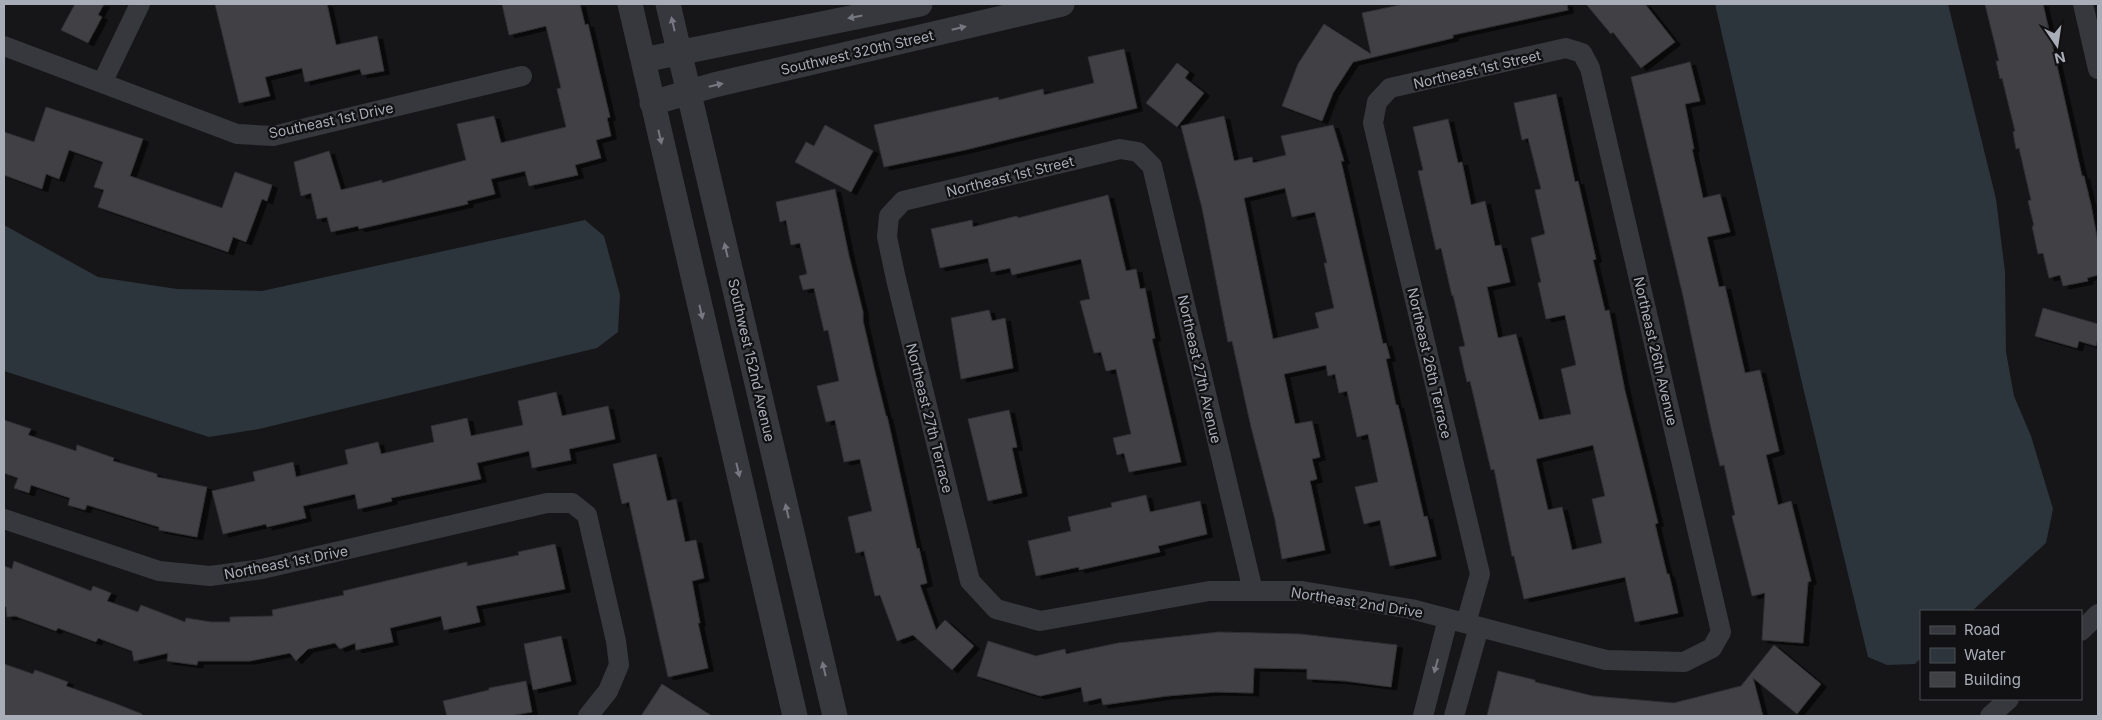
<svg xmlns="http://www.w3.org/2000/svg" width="2102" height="720" font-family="Inter,sans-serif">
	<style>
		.water { fill: #2c353c }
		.building { fill: #404145; stroke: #303034; fill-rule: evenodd; filter: url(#shadow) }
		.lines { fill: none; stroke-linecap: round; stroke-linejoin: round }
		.minor { stroke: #37383d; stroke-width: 20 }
		.tertiary { stroke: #37383d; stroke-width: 25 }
		.oneway { fill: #757881 }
		.labels { text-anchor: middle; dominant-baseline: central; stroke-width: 4.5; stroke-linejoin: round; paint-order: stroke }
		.street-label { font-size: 14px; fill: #a8adb8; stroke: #111113 }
	</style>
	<defs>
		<filter id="shadow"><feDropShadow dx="5.5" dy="3" stdDeviation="0" flood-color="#0009"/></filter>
	</defs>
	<rect width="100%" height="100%" fill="#161618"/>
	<path class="water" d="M1715,4H1948L1996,199L2005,272L2006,352L2014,396L2031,436L2053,509L2046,543L1972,611H1921V658L1915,664L1887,665L1868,657L1802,383Z
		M585,220L604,236L620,295L618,332L597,348L259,429L209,437L4,371V225L98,277L177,289L262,291Z"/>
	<path class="building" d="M75,4H104L98,15L102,17L88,43L61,30Z
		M215,4H327L336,45L377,36L384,71L362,75L360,69L305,82L302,68L265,77L270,96L239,103Z
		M502,4H580L585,25L588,24L610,117L607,118L611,136L596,140L601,158L575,165L578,175L529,186L525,171L491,179L495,194L467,201L468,204L359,229L358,226L331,232L327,217L317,219L311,193L301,196L294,162L329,151L341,190L382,180V183L466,160L457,124L494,116L501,143L566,127L557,89L561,88L546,26L509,35Z
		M1404,4H1567L1568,10L1453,35V38L1353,62L1333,93L1322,121L1282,106L1298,64L1324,24L1371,54L1362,13Z
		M1586,4H1645L1675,42L1641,68L1613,32L1611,34Z
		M1985,4H2043L2082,176H2084L2091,205L2098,243V275L2087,278L2088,281L2063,286L2060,275L2049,278L2043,253L2038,254L2032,226H2034L2028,201L2031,200L2019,148L2016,149L2013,132L2015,131L2002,78L2000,79L1996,61H1999Z
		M1124,49L1137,108L965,150L884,167L874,125L998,97L999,100L1043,89L1044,95L1094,83L1088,57Z
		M1690,62L1700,101L1685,104L1694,149H1692L1703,198L1720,194L1730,232L1707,237L1719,287L1725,286L1745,373L1760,370L1779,451L1766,455L1778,505L1791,501L1811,581L1808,582L1803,643L1762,640L1765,593L1752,596L1732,516L1735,515L1724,465L1720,466L1711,428L1683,296L1631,77Z
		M1177,63L1189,72L1185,78L1204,93L1177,127L1146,103Z
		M1556,94L1575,182L1578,181L1596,259L1593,260L1605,311L1609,310L1625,391L1658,523L1655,524L1667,574H1669L1678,613L1635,622L1625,577L1524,599L1514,556H1512L1494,469L1491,470L1470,381L1467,382L1459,347L1465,346L1453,295L1452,296L1441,248L1436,250L1418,171L1423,170L1413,127L1448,119L1458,163L1462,162L1471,205L1485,201L1495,246L1501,245L1510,282L1487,287L1498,338L1516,334L1539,420L1571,414L1561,369L1576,365L1565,315L1546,319L1538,283L1541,282L1531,238L1545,234L1535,190L1541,189L1528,138L1522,140L1514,103ZM1593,445L1605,496L1592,499L1602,543L1572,550L1562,507L1548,510L1536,459Z
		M46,107L143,139L130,176L222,208L235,172L272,185L267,201L262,199L246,242L233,237L228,252L98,207L104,190L94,187L103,162L69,150L59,179L46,174L42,189L4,175V132L34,142Z
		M1224,116L1234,161L1252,157L1253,163L1286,155L1281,136L1333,125L1344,161H1341L1383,344L1386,343L1390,358L1386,359L1396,405H1398L1424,517L1427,516L1436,556L1390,566L1380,520L1364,524L1355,487L1378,482L1368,434L1357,437L1347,391L1339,393L1335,374L1328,376L1326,365L1284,374L1295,424L1312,421L1320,457L1312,459L1317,479L1310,481L1325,550L1282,559L1275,520L1251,427L1232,341L1228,342L1202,208L1181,126ZM1285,188L1292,217L1315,212L1327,263H1324L1334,308L1315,313L1319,328L1273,339L1244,198Z
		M825,125L873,151L851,192L795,162L806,142L814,146Z
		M835,189L849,256L863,312V321L875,372L886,416H887L917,549L919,548L927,583L920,585L936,630L945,620L974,646L952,670L913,635L897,641L880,595L875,596L864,551L856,553L848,517L872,511L860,459L844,462L835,420L826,422L817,386L839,381L828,330L824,331L814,288L803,290L799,276L807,274L800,243L791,245L786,220L780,222L776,202Z
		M1108,195L1126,271L1136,269L1140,289L1145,288L1155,338L1152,339L1181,462L1129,472L1124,453L1117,455L1113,438L1131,434L1116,369L1106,371L1101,352L1094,353L1080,301L1090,299L1081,259L1012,275L1010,268L991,272L988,258L940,268L931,229L972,220L973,227L1017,216L1018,218Z
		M2043,308L2098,324V338L2096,346L2079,341L2077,348L2035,336Z
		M989,310L992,321L1005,318L1013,368L961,379L951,318Z
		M556,392L562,416L608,406L615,439L569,449L571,460L532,468L529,451L477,463L481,479L391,498L392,501L358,509L355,494L303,506L306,518L267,527L266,524L223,534L212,491L255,481L253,472L293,462L296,477L348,464L345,450L378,442L381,454L434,442L431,426L467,418L471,436L523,425L518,401Z
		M1009,410L1017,447L1012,448L1022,493L988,501L968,419Z
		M4,420L31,429L28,435L76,451L77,445L114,458L113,461L157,474V477L207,487L197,537L159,530V527L87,505L85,510L68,505L70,498L31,485L29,493L14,488L18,478L4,473Z
		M656,454L667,501L676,499L685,542L696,540L704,578L692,581L700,623H698L708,668L668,677L629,502L622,504L613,464Z
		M1146,495L1150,512L1200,501L1207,534L1158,546L1160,552L1079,570V567L1036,576L1028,541L1071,531L1068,517L1112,507L1111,503Z
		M555,544L565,589L476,606L480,622L444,630L441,616L390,628L393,642L356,650L355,643L340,649L335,643L308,649L296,661L290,653L250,661H198L197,665L167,661L168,653L134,661L132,651L98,638L96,642L58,628L56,631L15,616L7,617L6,607L4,606V566L12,569L14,561L91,591L93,586L111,593L107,601L138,612L141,605L185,622L186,618L211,622H230V617L273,616L272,610L344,595L343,591L467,562V566L519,555L518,552Z
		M1219,632L1300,634L1397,645L1391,687L1345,681L1307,679V669L1254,668L1253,693L1216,692L1167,696L1103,705L1101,698L1084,702L1081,687L1040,696L977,676L988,641L1036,656L1065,649L1066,654L1118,643Z
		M561,636L571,681L533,690L524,644Z
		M1774,645L1821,684L1797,714L1753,678L1763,716H1487L1498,671L1535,680V682L1593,696L1674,703L1741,686Z
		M4,664L33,674L35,670L49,675L68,682L66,686L114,703L142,714V716H4Z
		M526,681L532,712L509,716H447L443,701L489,690V688Z
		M662,684L712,716H641Z"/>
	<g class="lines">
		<path class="minor" d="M2083,4L2098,69
			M4,46L237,134L273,136L522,76
			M102,83L140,4
			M4,519L159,571L210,576L262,569L547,503H572L587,515L616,641L619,665L608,691L588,716
			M1253,591L1152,166L1138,152L1120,149L903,201L889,216L887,237L896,279L970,581L996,609L1040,621L1209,591H1302L1411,609L1606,660L1684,662L1712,648L1721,632L1590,68L1582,53L1566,48L1390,88L1377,102L1373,123L1480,574L1466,623
			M2081,631L2098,614
			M1423,716L1448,619
			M1454,716L1479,627
			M1990,716L2009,699"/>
		<path class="tertiary" d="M630,4L795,716
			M668,4L835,716
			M643,60L920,4
			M652,103L714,85L1062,4"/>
	</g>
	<defs><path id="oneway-solid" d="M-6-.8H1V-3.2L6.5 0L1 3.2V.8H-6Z" transform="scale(1.25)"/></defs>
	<g class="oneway">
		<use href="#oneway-solid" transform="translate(855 17) rotate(169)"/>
		<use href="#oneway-solid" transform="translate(673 24) rotate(-103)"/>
		<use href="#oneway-solid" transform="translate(959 28) rotate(-13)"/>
		<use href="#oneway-solid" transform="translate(716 85) rotate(-13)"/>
		<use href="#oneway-solid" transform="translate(660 137) rotate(77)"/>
		<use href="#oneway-solid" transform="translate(726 250) rotate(-103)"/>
		<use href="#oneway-solid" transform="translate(701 312) rotate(77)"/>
		<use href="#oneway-solid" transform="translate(738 470) rotate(77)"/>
		<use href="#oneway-solid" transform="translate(787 511) rotate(-103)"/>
		<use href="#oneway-solid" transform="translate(1436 666) rotate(105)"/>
		<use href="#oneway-solid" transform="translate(824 669) rotate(-103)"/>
	</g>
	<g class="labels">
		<g class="street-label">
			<text transform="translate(857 52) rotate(-13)">Southwest 320th Street</text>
			<text transform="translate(1477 69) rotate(-13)">Northeast 1st Street</text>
			<text transform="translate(331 120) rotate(-12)">Southeast 1st Drive</text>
			<text transform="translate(1010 176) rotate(-14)">Northeast 1st Street</text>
			<text transform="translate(1656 351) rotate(77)">Northeast 26th Avenue</text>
			<text transform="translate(752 360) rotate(77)">Southwest 152nd Avenue</text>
			<text transform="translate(1430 363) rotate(77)">Northeast 26th Terrace</text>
			<text transform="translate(1200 369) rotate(77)">Northeast 27th Avenue</text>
			<text transform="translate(930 418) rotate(76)">Northeast 27th Terrace</text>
			<text transform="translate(286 562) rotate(-11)">Northeast 1st Drive</text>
			<text transform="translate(1357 602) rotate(9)">Northeast 2nd Drive</text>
		</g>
	</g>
	<rect width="2102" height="720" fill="none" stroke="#a8adb8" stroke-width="10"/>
	<rect x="1920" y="610" width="162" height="90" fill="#111113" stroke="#4d4f55"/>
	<rect x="1930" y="626" width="25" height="8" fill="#37383d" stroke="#4d4f55"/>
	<text x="1964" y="635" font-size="15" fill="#a8adb8">Road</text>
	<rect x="1930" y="648" width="25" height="15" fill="#2c353c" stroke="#4d4f55"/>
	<text x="1964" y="660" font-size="15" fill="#a8adb8">Water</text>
	<rect x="1930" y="672" width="25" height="15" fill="#404145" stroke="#4d4f55"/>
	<text x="1964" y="685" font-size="15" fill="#a8adb8">Building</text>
	<g transform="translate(2057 45) rotate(167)" stroke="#111113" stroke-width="4" paint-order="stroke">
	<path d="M0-4L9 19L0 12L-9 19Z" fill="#a8adb8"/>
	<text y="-8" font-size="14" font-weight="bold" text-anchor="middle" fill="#a8adb8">N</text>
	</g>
</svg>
